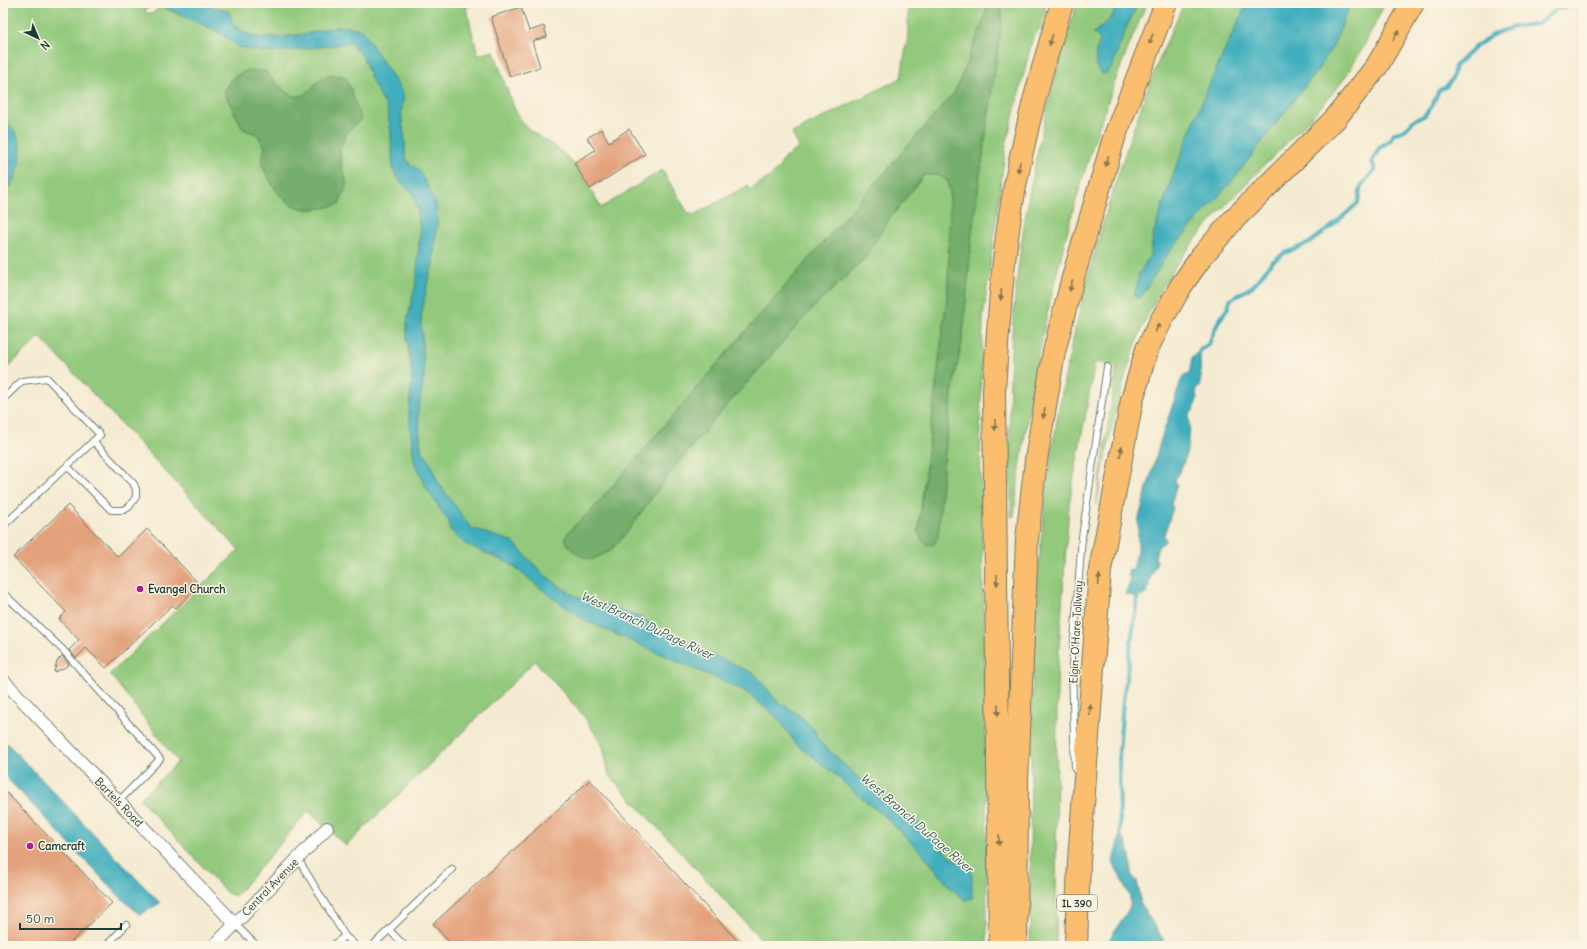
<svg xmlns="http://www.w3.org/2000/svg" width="1587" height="949" font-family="Delius,sans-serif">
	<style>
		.green { fill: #92c97c; stroke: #588358; fill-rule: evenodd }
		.forest { fill: #75ad6c; stroke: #4a7550 }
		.water { fill: #40aebd; stroke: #307678 }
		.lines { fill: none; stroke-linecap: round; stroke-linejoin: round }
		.stream { stroke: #40aebd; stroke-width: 4 }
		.building { fill: #e3a27b }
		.service-casing { stroke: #6a7a6b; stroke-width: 8 }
		.minor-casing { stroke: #6a7a6b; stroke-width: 14 }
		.motorway-casing { stroke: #6a7a6b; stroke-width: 24 }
		.service { stroke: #fff; stroke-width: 6 }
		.minor { stroke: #fff; stroke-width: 12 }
		.motorway { stroke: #fbbd6e; stroke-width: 22 }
		.oneway { fill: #82774e }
		.poi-dot { fill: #b5179e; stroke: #fcf5e5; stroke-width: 1.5 }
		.labels { text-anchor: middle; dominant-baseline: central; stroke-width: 3; stroke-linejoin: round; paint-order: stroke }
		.shield { fill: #fcf5e5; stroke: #617469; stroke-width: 1 }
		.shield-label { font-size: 10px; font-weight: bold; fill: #1f3d34 }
		.poi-label { font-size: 11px; font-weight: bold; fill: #1f3d34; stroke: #fcf5e5; text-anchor: start }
		.street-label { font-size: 11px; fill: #1f3d34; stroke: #fcf5e5 }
		.water-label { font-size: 12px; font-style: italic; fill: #295f5d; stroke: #fcf5e5 }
	</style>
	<rect width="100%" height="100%" fill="#fcf5e5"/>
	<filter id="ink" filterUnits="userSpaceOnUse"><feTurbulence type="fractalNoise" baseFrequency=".025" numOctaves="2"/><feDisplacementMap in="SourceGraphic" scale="8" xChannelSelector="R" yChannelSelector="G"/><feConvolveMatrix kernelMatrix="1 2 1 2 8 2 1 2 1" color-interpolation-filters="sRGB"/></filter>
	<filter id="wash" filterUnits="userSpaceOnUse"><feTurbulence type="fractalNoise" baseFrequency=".012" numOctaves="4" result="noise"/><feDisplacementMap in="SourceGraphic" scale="16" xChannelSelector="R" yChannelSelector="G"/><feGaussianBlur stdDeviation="0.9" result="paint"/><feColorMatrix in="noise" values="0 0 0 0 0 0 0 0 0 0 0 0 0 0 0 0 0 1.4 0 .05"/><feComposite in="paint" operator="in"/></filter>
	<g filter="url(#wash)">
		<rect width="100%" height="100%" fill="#f5ebd2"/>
		<path class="green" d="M3,3H153L144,12L152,14L160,6L217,31L238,47L331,45L351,43L362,55L373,83L387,108L391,132L393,171L399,180L413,193L418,212L420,231L416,283L407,322V340L412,370L414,461L428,491L449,522L450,530L489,555L509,563L552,597L586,621L745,691L778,718L796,744L836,775L853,791L885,817L924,855L948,885L965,900L972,898L968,866L955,860L939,846L915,819L884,801L862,781L821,743L814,729L799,715L777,701L755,674L656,629L642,617L631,615L607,605L585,600L570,593L543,574L513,542L471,528L438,482L428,459L421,450L418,411L424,377L421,317L428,279L433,264L437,222L419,170L409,164L405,156V142L401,113L404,95L363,31L262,37L252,36L234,26L228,11L199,3H480L466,7L478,55L494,51C501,70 511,109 524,124C533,135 547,140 558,149C578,164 589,187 601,208L662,170L688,213L694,215L747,186L750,190L771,176L779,168L784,158L799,148L792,133L901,78L908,35V3H984L987,5C985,21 979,32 973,46C967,63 962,77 954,93L712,370L593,509L569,531L591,560L610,551L626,533L670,473L706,429L811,310L865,258L887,222L924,175H937L948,181L950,193L948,289L918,532L938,537L943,468L953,387L963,335L972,232L1002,19L1001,3H1046C1044,15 1043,28 1033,37L1006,145L983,318L980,433L986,732L987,946H767L609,775L603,746L583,715L535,661L346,846L308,811L240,891L235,896L227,893L140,799L178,762L110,674L239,550L40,337L3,372V195C17,180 26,153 16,133C13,128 7,123 3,119ZM321,79L361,119C334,143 338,153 347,185L262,165L265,147L257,134L243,129L224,92L276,81C283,90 296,102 308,93C313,90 317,83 321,79Z
			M1077,3H1116L1113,16L1093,33L1100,40L1095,54L1124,33L1138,3H1147C1076,164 1034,341 1014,516L1011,517C1010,455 1008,393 1012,332C1020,220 1043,109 1077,3Z
			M1184,3H1247L1208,87L1171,180L1154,232L1150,255L1139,274L1140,298L1169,252L1232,181L1321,65L1333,46L1351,3H1385C1373,28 1361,54 1345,77C1331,98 1312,116 1295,134C1255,176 1211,216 1177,264C1126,337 1114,420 1096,505L1117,366L1095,362L1069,504L1057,678L1056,946H1030C1031,777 1027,606 1054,438C1073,318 1107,198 1150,83C1160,56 1172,30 1184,3Z"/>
		<path class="forest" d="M984,3H1001L1002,19L972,232L963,335L953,387L943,468L938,537L934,544L928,545L922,540L918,532L948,289L950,193L948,181L937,175H924L887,222L865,258L811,310L706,429L670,473L626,533L610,551L591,560C580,556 568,550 565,538L569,531L593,509L712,370L954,93C962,77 967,63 973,46C979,32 985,21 987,5Z
			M245,71H265C271,77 279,87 284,91C306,107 311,83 322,78C331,74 338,75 346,77L361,119L349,130L339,146L340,160L347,185L339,204C308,214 288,212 271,182C269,177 263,170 262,165C261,160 264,152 265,147L257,134L243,129L224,92L233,77Z"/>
		<path class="water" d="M156,3H199L228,11L234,26C240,30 247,35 253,36C271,40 291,37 309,33C328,29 344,22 363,31L404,95L401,113L405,142V156L409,164L419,170L427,185L436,204L437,222L433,264L428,279L421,317L424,377L418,411L421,450L428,459L438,482L471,528L513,542L543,574L570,593L585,600L607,605L631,615L642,617L656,629L755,674L777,701L799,715L814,729L821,743L862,781L884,801L915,819L939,846L955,860L968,866L972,874V898L965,900L948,885L924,855L885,817L853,791L836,775L796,744L778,718L745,691L586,621L552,597L509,563L465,544L450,530L449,522L428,491L414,461L409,414L412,370L407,340V322L416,283L420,231L418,212L413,193L399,180L393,171L391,132L387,108L373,83L362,55L351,43L271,53L238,47L217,31Z
			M1116,3H1138L1124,33L1112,67L1107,73L1102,74C1091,66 1096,51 1100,40L1093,33C1107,24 1113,20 1116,3Z
			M1247,3H1351L1333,46L1321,65L1232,181L1169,252L1140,298L1134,297L1139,274L1150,255L1154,232L1171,180L1208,87Z
			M3,119C7,123 13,128 16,133C27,154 17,179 3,195Z
			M1200,350C1200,358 1200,366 1201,374C1202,378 1199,382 1200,387L1196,389L1197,400L1193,411L1189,413C1192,432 1187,465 1175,480L1177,484L1171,504L1173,508L1164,535L1166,541L1158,547L1155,557L1157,562L1150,579L1147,594L1136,597L1125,594L1130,580L1128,575L1129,570H1133L1138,546V521L1160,442L1182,377L1189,374L1192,357Z
			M3,739L160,903L140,915L116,893L3,774Z
			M1120,834C1130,846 1132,859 1131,874L1137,881L1140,894V903L1163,939L1164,946H1105L1130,907V897L1113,862Z"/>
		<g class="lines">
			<path class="stream" d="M1199,355L1200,350L1209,344L1218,322L1228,308L1230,300L1253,286L1272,262L1283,254L1309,243L1331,227L1358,203L1361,186L1375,170L1372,161L1380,147L1391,140L1394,133L1400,132L1406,129L1414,120L1424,116L1432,106L1439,90L1446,87L1452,79L1455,66L1476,46L1496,33L1517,26L1538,24L1557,9L1568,6H1584
				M1120,834L1119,753L1123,701L1138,592"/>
		</g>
		<g id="blocks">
			<path class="building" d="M521,7L529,31L544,26L547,37L532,41L540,67L510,77L491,17Z
				M601,129L609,142L629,129L645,154L590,189L574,163L595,150L587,138Z
				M68,505L118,557L147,529L200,585L176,608L172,605L106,668L86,648L76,658L69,650L79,640L59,619L66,612L13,557Z
				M62,656L69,664L64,668L54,672L57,661Z
				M590,780L742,946H453L433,924Z
				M3,789L112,903L67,946H3Z"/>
		</g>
	</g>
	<g filter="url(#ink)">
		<use href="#blocks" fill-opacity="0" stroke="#6a7a6b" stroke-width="1"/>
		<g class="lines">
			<g class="service-casing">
				<path id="service" d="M3,399L22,381L47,378L100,435L3,526
					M67,466L111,510H124L129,507L136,497V490L134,484L93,441
					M3,593L63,650L160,759L119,801
					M1075,769L1072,666L1082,537L1107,367
					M298,859L345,936L356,946
					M235,924L257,946
					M389,930L405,946
					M106,946L126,925
					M332,946L345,936
					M372,946L452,869"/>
			</g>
			<g class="minor-casing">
				<path id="minor" d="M3,680L235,924
					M214,946L327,828"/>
			</g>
			<g class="motorway-casing">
				<path id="motorway" d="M1000,946L994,392C997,343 1000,293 1006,244C1016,162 1038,82 1062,3
					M1016,946L1017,782L1027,539L1036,460L1054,352L1072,281L1114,138L1166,3
					M1076,946L1079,861L1100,570L1132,400L1147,349L1162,319L1181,286L1202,256L1235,218L1335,119L1377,66L1413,3"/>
			</g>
			<use href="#service" class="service"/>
			<use href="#minor" class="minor"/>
			<use href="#motorway" class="motorway"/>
		</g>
		<defs><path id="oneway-solid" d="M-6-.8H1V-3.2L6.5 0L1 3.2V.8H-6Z"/></defs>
		<g class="oneway">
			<use href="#oneway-solid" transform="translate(1396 35) rotate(-59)"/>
			<use href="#oneway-solid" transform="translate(1151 39) rotate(110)"/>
			<use href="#oneway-solid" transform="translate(1051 40) rotate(107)"/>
			<use href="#oneway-solid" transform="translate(1107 161) rotate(106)"/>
			<use href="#oneway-solid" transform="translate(1019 167) rotate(103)"/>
			<use href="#oneway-solid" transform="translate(1071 286) rotate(104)"/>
			<use href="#oneway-solid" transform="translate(1001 295) rotate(95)"/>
			<use href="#oneway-solid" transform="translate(1157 328) rotate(-65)"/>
			<use href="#oneway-solid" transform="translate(1044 413) rotate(100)"/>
			<use href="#oneway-solid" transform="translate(995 425) rotate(89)"/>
			<use href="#oneway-solid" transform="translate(1121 452) rotate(-79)"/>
			<use href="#oneway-solid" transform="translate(997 580) rotate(90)"/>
			<use href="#oneway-solid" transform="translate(1099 580) rotate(-86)"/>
			<use href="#oneway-solid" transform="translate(998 710) rotate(90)"/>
			<use href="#oneway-solid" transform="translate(1090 710) rotate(-86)"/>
			<use href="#oneway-solid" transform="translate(999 840) rotate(90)"/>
		</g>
	</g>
	<g class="poi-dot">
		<circle cx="140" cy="589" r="4"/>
		<circle cx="30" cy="846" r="4"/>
	</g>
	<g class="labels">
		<rect class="shield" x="1057" y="895" width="40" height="16" rx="3"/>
		<g class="shield-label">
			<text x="1077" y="903">IL 390</text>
		</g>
		<g class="poi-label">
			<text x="148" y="589">Evangel Church</text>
			<text x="38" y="846">Camcraft</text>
		</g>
		<g class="street-label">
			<text transform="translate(1076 632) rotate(-87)">Elgin-O'Hare Tollway</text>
			<text transform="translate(119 802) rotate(46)">Bartels Road</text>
			<text transform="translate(270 887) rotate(-46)">Central Avenue</text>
		</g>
		<g class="water-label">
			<text transform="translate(647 625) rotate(25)">West Branch DuPage River</text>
			<text transform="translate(917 823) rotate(41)">West Branch DuPage River</text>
		</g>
	</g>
	<rect width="1587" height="949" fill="none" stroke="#fcf5e5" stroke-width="16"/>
	<g transform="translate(38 38) rotate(136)" stroke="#fcf5e5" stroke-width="3" paint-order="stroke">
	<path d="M0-3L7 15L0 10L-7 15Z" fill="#1f3d34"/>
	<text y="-6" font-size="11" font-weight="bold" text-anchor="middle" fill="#1f3d34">N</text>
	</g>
	<path d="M20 923v6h101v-6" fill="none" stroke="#1f3d34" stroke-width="2"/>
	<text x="26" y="923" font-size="12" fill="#1f3d34" stroke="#fcf5e5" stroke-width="3" paint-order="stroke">50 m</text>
</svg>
